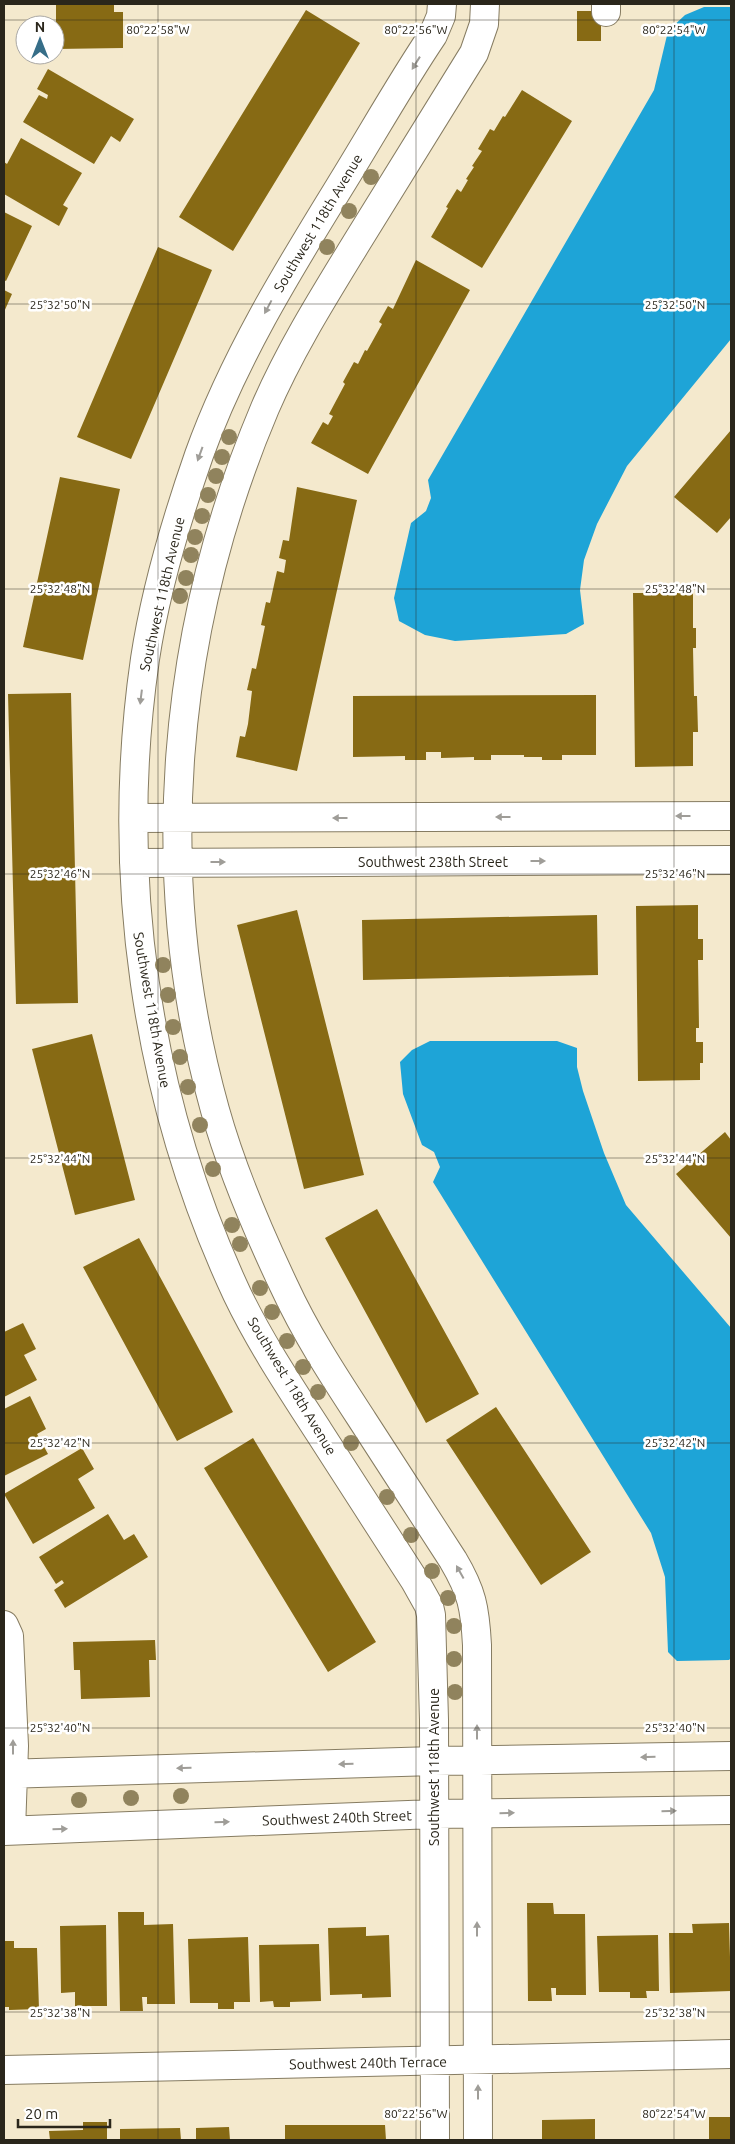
<svg xmlns="http://www.w3.org/2000/svg" width="735" height="2144" font-family="Ubuntu,sans-serif">
	<style>
		.water { fill: #1ea4d7 }
		.building { fill: #876a14 }
		.lines { fill: none; stroke-linecap: round; stroke-linejoin: round }
		.minor-casing { stroke: #867c62; stroke-width: 30 }
		.minor { stroke: #fff; stroke-width: 28 }
		.tree { fill: #90835d }
		.oneway { fill: #9f9d98 }
		.ticks { fill: none; stroke: #2a261b; stroke-width: 1; stroke-opacity: 0.45 }
		.labels { text-anchor: middle; dominant-baseline: central; stroke-width: 5; stroke-linejoin: round; paint-order: stroke }
		.street-label { font-size: 14px; fill: #2a261b; stroke: #fff }
		.ticks-label { font-size: 12px; text-anchor: middle; fill: #2a261b; stroke: #fff; stroke-width: 5; stroke-linejoin: round; paint-order: stroke }
	</style>
	<rect width="100%" height="100%" fill="#f4e9cd"/>
	<path class="water" d="M704,7H731V339L627,466L597,524L584,560L580,590L584,624L566,634L455,641L425,635L399,621L394,598L411,523L426,511L431,498L428,480L654,90L668,31L685,15Z
		M430,1041H557L577,1048V1067L583,1091L604,1153L626,1205L731,1328V1658L729,1660L677,1661L668,1652L665,1577L651,1533L433,1182L440,1167L434,1152L422,1145L403,1094L400,1062L412,1050Z"/>
	<path class="building" d="M56,4H114V12H123V48L56,49Z
		M306,10L360,43L233,251L179,217Z
		M577,11H601V41H577Z
		M48,69L134,119L120,142L111,136L94,164L23,122L39,95L47,99L48,95L37,89Z
		M522,90L572,121L482,268L431,237L448,208L446,207L457,189L461,192L468,180L466,179L474,167L472,166L482,151L478,149L490,129L494,131L503,116L505,117Z
		M21,138L82,173L63,205L68,208L59,226L4,194V162L7,164Z
		M4,212L32,226L6,281L4,280Z
		M158,247L212,270L131,459L77,437Z
		M416,260L470,290L368,474L311,443L323,422L328,425L333,416L329,414L345,384L343,382L354,362L358,364L365,350L367,351L382,324L379,322L388,306L393,309Z
		M4,290L12,294L4,312Z
		M731,430V517L717,533L674,497Z
		M60,477L120,489L83,660L23,647Z
		M297,487L357,500L297,771L236,757L240,736L245,737L248,724L252,691L247,690L252,668L256,669L265,626L261,625L266,602L270,603L277,571L284,573L286,560L279,558L283,540L289,541Z
		M633,593H693V628H696V648H693L694,696H697L698,732H693V766L635,767Z
		M71,693L78,1003L16,1004L8,694Z
		M596,695V755H562V760H542V757H524V755H491V760H474V757L441,758V752H426V760H405V756L353,757V696Z
		M698,905V939H703V960H698L699,1028H696V1042H703V1063H700V1080L638,1081L636,906Z
		M297,910L364,1175L304,1189L237,925Z
		M597,915L598,975L363,980L362,920Z
		M92,1034L135,1200L75,1215L32,1049Z
		M725,1132L731,1140V1238L676,1174Z
		M377,1209L479,1394L426,1423L325,1238Z
		M139,1238L233,1412L177,1441L83,1267Z
		M23,1323L36,1349L24,1355L37,1380L4,1397V1332Z
		M30,1396L46,1429L37,1434L48,1454L4,1476V1409Z
		M496,1407L591,1552L541,1585L446,1440Z
		M253,1438L376,1642L328,1672L204,1468Z
		M82,1448L94,1469L78,1479L95,1508L33,1544L4,1494Z
		M108,1514L124,1540L134,1534L148,1557L65,1608L54,1590L64,1583L62,1580L56,1584L39,1557Z
		M155,1640L156,1660H149L150,1697L81,1699L80,1670H74L73,1642Z
		M527,1903H553L554,1914H585L586,1995H556V1988H551L552,2001H528Z
		M118,1912H144V1925L173,1924L175,2004H147V1997H142L143,2011H120Z
		M729,1923L731,1991L670,1993L669,1933H693L692,1924Z
		M106,1925L107,2006H75V1992L61,1993L60,1926Z
		M366,1927V1936L389,1935L391,1997L362,1998V1994L330,1995L328,1928Z
		M658,1935L659,1991H646L647,1998H630V1992H599L597,1936Z
		M248,1937L250,2002H234V2009H218V2003H190L188,1939Z
		M4,1941H14V1948H37L39,2009L9,2010V2007H4Z
		M319,1944L321,2001L290,2002V2007H274L273,2001L260,2002L259,1945Z
		M709,2117H731V2140H709Z
		M595,2119V2140H542V2120Z
		M83,2122H107V2140H50L49,2131L83,2130Z
		M285,2125H385L386,2140H285Z
		M229,2127L230,2140H196V2128Z
		M180,2128L181,2140H120V2129Z"/>
	<g class="lines">
		<g class="minor-casing">
			<path id="minor" d="M606,4V12
				M134,818L731,816
				M134,863L731,860
				M4,1625L9,1636L14,1746L11,1830
				M4,1774L434,1761L731,1756
				M4,1831L434,1814L731,1810
				M4,2070L731,2054
				M435,2140L434,1720L431,1615L429,1606L415,1581C383,1531 351,1482 319,1432C290,1387 260,1342 237,1294C145,1097 114,873 145,659C155,593 177,518 199,455C233,360 287,272 340,186C371,136 400,84 433,35L441,16L442,4
				M478,2140L477,1645C475,1608 472,1592 453,1560C423,1514 393,1467 363,1421C335,1378 306,1334 284,1286C257,1229 232,1171 215,1110C150,877 171,630 265,408C290,350 324,296 357,242C396,179 435,116 474,53L484,24L485,4"/>
		</g>
		<use href="#minor" class="minor"/>
	</g>
	<g class="tree">
		<circle cx="371" cy="177" r="8"/>
		<circle cx="349" cy="211" r="8"/>
		<circle cx="327" cy="247" r="8"/>
		<circle cx="229" cy="437" r="8"/>
		<circle cx="222" cy="457" r="8"/>
		<circle cx="216" cy="476" r="8"/>
		<circle cx="208" cy="495" r="8"/>
		<circle cx="202" cy="516" r="8"/>
		<circle cx="195" cy="537" r="8"/>
		<circle cx="191" cy="555" r="8"/>
		<circle cx="186" cy="578" r="8"/>
		<circle cx="180" cy="596" r="8"/>
		<circle cx="163" cy="965" r="8"/>
		<circle cx="168" cy="995" r="8"/>
		<circle cx="173" cy="1027" r="8"/>
		<circle cx="180" cy="1057" r="8"/>
		<circle cx="188" cy="1087" r="8"/>
		<circle cx="200" cy="1125" r="8"/>
		<circle cx="213" cy="1169" r="8"/>
		<circle cx="232" cy="1225" r="8"/>
		<circle cx="240" cy="1244" r="8"/>
		<circle cx="260" cy="1288" r="8"/>
		<circle cx="272" cy="1312" r="8"/>
		<circle cx="287" cy="1341" r="8"/>
		<circle cx="303" cy="1367" r="8"/>
		<circle cx="318" cy="1392" r="8"/>
		<circle cx="351" cy="1443" r="8"/>
		<circle cx="387" cy="1497" r="8"/>
		<circle cx="411" cy="1535" r="8"/>
		<circle cx="432" cy="1571" r="8"/>
		<circle cx="448" cy="1598" r="8"/>
		<circle cx="454" cy="1626" r="8"/>
		<circle cx="454" cy="1659" r="8"/>
		<circle cx="455" cy="1692" r="8"/>
		<circle cx="181" cy="1796" r="8"/>
		<circle cx="131" cy="1798" r="8"/>
		<circle cx="79" cy="1800" r="8"/>
	</g>
	<defs><path id="oneway-solid" d="M-6-.8H1V-3.2L6.5 0L1 3.2V.8H-6Z" transform="scale(1.25)"/></defs>
	<g class="oneway">
		<use href="#oneway-solid" transform="translate(416 63) rotate(122)"/>
		<use href="#oneway-solid" transform="translate(268 307) rotate(118)"/>
		<use href="#oneway-solid" transform="translate(200 454) rotate(110)"/>
		<use href="#oneway-solid" transform="translate(141 697) rotate(97)"/>
		<use href="#oneway-solid" transform="translate(683 816) rotate(180)"/>
		<use href="#oneway-solid" transform="translate(503 817) rotate(180)"/>
		<use href="#oneway-solid" transform="translate(340 818) rotate(180)"/>
		<use href="#oneway-solid" transform="translate(538 861)"/>
		<use href="#oneway-solid" transform="translate(218 862)"/>
		<use href="#oneway-solid" transform="translate(460 1572) rotate(-119)"/>
		<use href="#oneway-solid" transform="translate(477 1732) rotate(-90)"/>
		<use href="#oneway-solid" transform="translate(13 1747) rotate(-90)"/>
		<use href="#oneway-solid" transform="translate(648 1757) rotate(179)"/>
		<use href="#oneway-solid" transform="translate(346 1764) rotate(178)"/>
		<use href="#oneway-solid" transform="translate(184 1768) rotate(178)"/>
		<use href="#oneway-solid" transform="translate(669 1811) rotate(-1)"/>
		<use href="#oneway-solid" transform="translate(507 1813) rotate(-1)"/>
		<use href="#oneway-solid" transform="translate(222 1822) rotate(-2)"/>
		<use href="#oneway-solid" transform="translate(60 1829) rotate(-2)"/>
		<use href="#oneway-solid" transform="translate(477 1929) rotate(-90)"/>
		<use href="#oneway-solid" transform="translate(478 2092) rotate(-90)"/>
	</g>
	<path class="ticks" d="M158,4V2140M416,4V2140M674,4V2140M4,20H731M4,304H731M4,589H731M4,874H731M4,1158H731M4,1443H731M4,1728H731M4,2012H731"/>
	<g class="labels">
		<g class="street-label">
			<text transform="translate(318 223) rotate(-59)">Southwest 118th Avenue</text>
			<text transform="translate(162 594) rotate(-77)">Southwest 118th Avenue</text>
			<text x="433" y="862">Southwest 238th Street</text>
			<text transform="translate(152 1010) rotate(80)">Southwest 118th Avenue</text>
			<text transform="translate(292 1386) rotate(59)">Southwest 118th Avenue</text>
			<text transform="translate(434 1767) rotate(-90)">Southwest 118th Avenue</text>
			<text transform="translate(337 1818) rotate(-2)">Southwest 240th Street</text>
			<text transform="translate(368 2063) rotate(-1)">Southwest 240th Terrace</text>
		</g>
	</g>
	<g class="ticks-label">
		<text x="158" y="34">80°22'58"W</text>
		<text x="416" y="34">80°22'56"W</text>
		<text x="674" y="34">80°22'54"W</text>
		<text x="60" y="309">25°32'50"N</text>
		<text x="675" y="309">25°32'50"N</text>
		<text x="60" y="593">25°32'48"N</text>
		<text x="675" y="593">25°32'48"N</text>
		<text x="60" y="878">25°32'46"N</text>
		<text x="675" y="878">25°32'46"N</text>
		<text x="60" y="1163">25°32'44"N</text>
		<text x="675" y="1163">25°32'44"N</text>
		<text x="60" y="1447">25°32'42"N</text>
		<text x="675" y="1447">25°32'42"N</text>
		<text x="60" y="1732">25°32'40"N</text>
		<text x="675" y="1732">25°32'40"N</text>
		<text x="60" y="2017">25°32'38"N</text>
		<text x="675" y="2017">25°32'38"N</text>
		<text x="416" y="2118">80°22'56"W</text>
		<text x="674" y="2118">80°22'54"W</text>
	</g>
	<rect width="735" height="2144" fill="none" stroke="#2a261b" stroke-width="10"/>
	<g transform="translate(40 40)"><circle r="24" fill="#ffffff" stroke="#aaa8a4"/>
	<path d="M0-4L9 19L0 12L-9 19Z" fill="#366e88"/>
	<text y="-8" font-size="14" font-weight="bold" text-anchor="middle" fill="#2a261b">N</text>
	</g>
	<path d="M18 2119v8h92v-8" fill="none" stroke="#2a261b" stroke-width="2.5"/>
	<text x="25" y="2119" font-size="15" fill="#2a261b" stroke="#ffffff" stroke-width="4" paint-order="stroke">20 m</text>
</svg>
